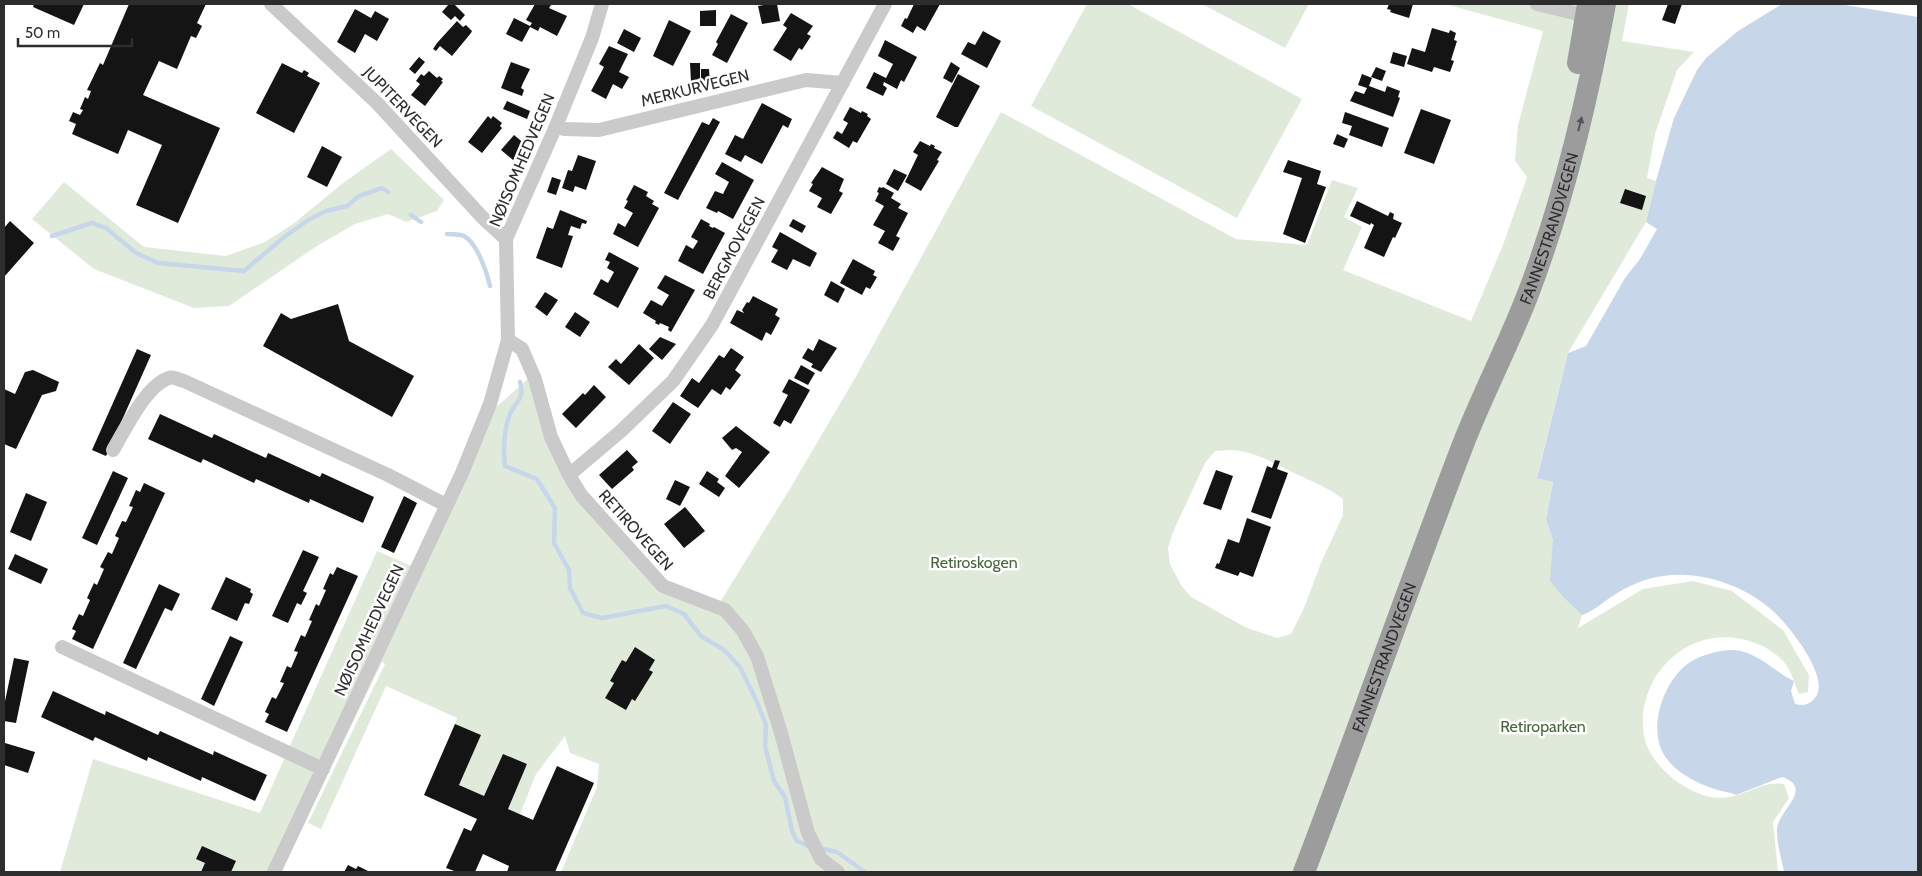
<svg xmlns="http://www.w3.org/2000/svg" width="1922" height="876" font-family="Cabin,sans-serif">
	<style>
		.green { fill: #e0eadb; fill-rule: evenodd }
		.water { fill: #c8d6e9 }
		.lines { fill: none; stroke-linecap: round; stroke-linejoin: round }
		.stream { stroke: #c8d6e9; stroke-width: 4.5 }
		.building { fill: #141414 }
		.minor { stroke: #cacaca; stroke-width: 14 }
		.trunk { stroke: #9c9c9c; stroke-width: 22 }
		.oneway { fill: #545454 }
		.labels { text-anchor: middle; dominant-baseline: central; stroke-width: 5; stroke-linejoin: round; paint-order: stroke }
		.street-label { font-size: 16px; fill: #2d2d2d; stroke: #fff }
		.park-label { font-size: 16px; fill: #48663d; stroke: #fff }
	</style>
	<rect width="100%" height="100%" fill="#fff"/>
	<path class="green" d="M1087,4H1128L1302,99L1237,218L1031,106Z
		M1202,4H1309L1285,48Z
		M1445,4H1629L1622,41L1694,52L1677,70L1655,134L1647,178L1656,181L1646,222L1568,353L1537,477L1553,482L1546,520L1553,540V559L1563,597L1582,615L1578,628L1643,589L1693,581L1732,591L1783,630L1809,675L1808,692L1799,694C1795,685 1792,674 1787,666C1776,650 1753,640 1735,638C1680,631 1635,682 1644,736C1649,762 1676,785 1700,794C1737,808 1755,779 1784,784L1789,798L1773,822L1778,872H561L597,787L599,764L570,753L565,736L536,774L520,814L508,809L527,764L503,754L484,796L459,785L481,735L455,724L457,718L386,686L321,829L308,823L385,664L382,662L280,872H60L93,759L260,813L377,551L423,571L494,409L529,378L544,437L564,479L660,592L714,612L791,487L855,378L1001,112L1236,239L1307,245L1332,180L1358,188L1344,217L1362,227L1343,270L1471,321L1503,245L1527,177L1515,161L1518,125L1543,31ZM1231,450C1254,451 1271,462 1292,472C1309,480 1327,487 1343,499V515L1321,563L1304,608L1291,634L1277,638L1247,628L1191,597L1181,585L1170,564L1168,548L1173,532L1205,463L1215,451Z
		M391,149L444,200L437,211L406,222L388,214L355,224L317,246L229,306L194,308L94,269L32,219L64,182L144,247L226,256L265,242L293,224L343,183Z"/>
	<path class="water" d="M1782,4H1839L1918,17V872H1784C1782,860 1776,841 1777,829C1778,811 1815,788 1782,777L1736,795C1730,792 1725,792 1718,790C1700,785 1678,774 1667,759C1646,732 1662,685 1686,665C1697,656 1718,650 1733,650C1757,651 1773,671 1794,681L1791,691L1795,704C1804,706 1809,705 1815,698C1831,679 1792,630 1778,616C1750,587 1703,570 1663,576C1646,578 1628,586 1614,595C1603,602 1594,611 1582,615L1563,597L1550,581L1553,540L1546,520L1553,482L1537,478L1568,353L1586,346L1625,278L1640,259L1657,229L1646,222L1656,181L1674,118L1697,70L1706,58L1738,31Z"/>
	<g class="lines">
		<path class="stream" d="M411,215L421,222
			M447,234C452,234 459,234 464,236C477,243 487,272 490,286
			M52,236L92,223L106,228L136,253L158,263L244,271L284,237L308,220L326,211L347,206L359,196L382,188L388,192
			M520,382C525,400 516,400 510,414C504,428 503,451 505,466L537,479L555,508L554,543L569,570L570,588L583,613L602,618L666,606L684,614L701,636L724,650L740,667L757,702L766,725L765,746L774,781L785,797L792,831L797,841L811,847
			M818,848L837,852L865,872"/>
	</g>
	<path class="building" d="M34,4H84L74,25L33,7Z
		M129,4H206L197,23L202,26L196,38L191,36L177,69L159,61L143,95L220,128L178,223L136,205L162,145L128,130L118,154L72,134L76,124L69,121L73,112L80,115L83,110L80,109L85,97L88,99L91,91L87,90L100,63L103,65Z
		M449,4H454L465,15L460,21L455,16L451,20L442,12Z
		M535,4H549L551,5L549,8L567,16L557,36L540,27L538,31L530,27L522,42L506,34L514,18L530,26L532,23L526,20Z
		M770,4H777L780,21L762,24L758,6Z
		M914,4H940L925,31L917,26L913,33L901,26L905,18L907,19Z
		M1389,4H1413L1409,18L1390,12L1391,10L1387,9Z
		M1668,4H1682L1675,24L1662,20Z
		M355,9L371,18L375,11L389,19L377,41L365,34L355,53L337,42Z
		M716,10V26H700V11Z
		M791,13L813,26L807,34L811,36L802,50L799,48L791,61L773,50L787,28L783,25Z
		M731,14L748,23L727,63L712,55L718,44L716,42Z
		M669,20L691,31L673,66L653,56Z
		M457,21L463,27L466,25L472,31L471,33L452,56L440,46L436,51L433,49L437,43Z
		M1432,28L1449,33L1450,30L1456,33L1454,40L1457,41L1451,60L1454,61L1450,72L1434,67L1432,72L1407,64L1412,48L1425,52Z
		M624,29L641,38L634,52L617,43Z
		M983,31L1001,41L987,68L961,54L968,42L975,45Z
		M885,40L917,57L904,82L901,80L897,89L884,82L883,85L887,88L883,96L866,88L874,72L886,78L893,64L878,56Z
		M609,46L628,54L619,72L629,77L622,89L613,84L606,99L591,91L604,67L599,64Z
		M1393,52L1407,56L1404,67L1390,63Z
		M419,57L425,62L415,74L409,69Z
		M511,62L530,69L523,83L521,88L524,90L522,96L501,88Z
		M951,62L960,68L952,83L943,78Z
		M282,63L302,73L304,70L309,73L307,76L320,83L294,133L256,113Z
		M690,63H700V82H691Z
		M1376,67L1386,71L1382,81L1371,77Z
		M701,69H709L710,84L701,85Z
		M429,71L437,78L439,76L443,79L441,81L443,82L425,106L411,95L420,84L416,81L421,74L424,76Z
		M958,74L980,86L958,127H955L936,117Z
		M1362,74L1372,78L1369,86L1385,92L1387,86L1400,91L1398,97L1400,98L1393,117L1350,101L1355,91L1364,94L1367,88L1358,85Z
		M507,101L530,111L527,119L503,109Z
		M762,103L792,119L788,128L783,125L762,164L745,155L741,162L725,154L735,135L743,139Z
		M850,107L861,113L862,111L868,114L867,116L871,119L857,143L853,141L849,148L833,138L837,131L842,134L848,123L843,120Z
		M1421,109L1451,120L1434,164L1404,153Z
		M1345,112L1389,128L1382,147L1349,135L1352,126L1342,123Z
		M488,116L491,119L493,116L502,123L500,126L502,128L482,153L468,142Z
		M713,118L720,122L678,200L664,193L702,122L709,125Z
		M1337,134L1348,139L1344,148L1333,144Z
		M514,135L526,145L513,160L501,150Z
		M920,141L930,146L931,144L935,146L934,148L942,152L937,160L939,161L921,191L905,182L918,155L913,152Z
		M322,146L342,157L327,187L307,177Z
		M578,155L596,161L586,190L575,186L573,192L562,188L568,170L572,171Z
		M1288,160L1321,171L1317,184L1326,187L1305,243L1283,234L1302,178L1283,172Z
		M722,162L754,180L733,219L718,211L717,213L706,208L715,191L723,194L729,182L715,174Z
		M822,167L844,179L839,191L843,193L831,214L817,207L822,198L809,191L813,184L811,183Z
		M894,169L907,175L898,191L886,184Z
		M552,177L561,180L556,195L547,192Z
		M634,185L648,192L646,196L654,201L652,204L659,208L638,247L613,234L618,223L625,227L633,213L624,208L628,201L626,200Z
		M879,187L882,188L883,187L894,193L891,198L901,204L898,208L908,213L896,236L900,238L893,251L878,243L885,231L873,225L884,206L875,201L879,193L877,192Z
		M1625,189L1646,196L1642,210L1620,203Z
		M1357,201L1388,216L1390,212L1394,214L1393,219L1402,223L1395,238L1393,237L1384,257L1364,248L1374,225L1371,223L1370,225L1350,216Z
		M560,210L587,221L586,224L582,223L580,229L571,226L568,235L573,236L562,268L536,258L547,227L553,229Z
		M701,219L710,224L709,226L713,228L714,227L725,233L703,274L678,261L686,245L693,249L698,241L691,237Z
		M793,219L806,226L802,233L789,226Z
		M10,221L34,243L4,277V228Z
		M780,232L817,253L810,267L793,259L787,270L771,262L778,250L772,247Z
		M609,252L639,268L618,308L593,294L601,279L608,283L614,272L607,268L610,262L605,260Z
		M853,259L875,271L873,275L877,277L870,289L866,287L862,295L840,283Z
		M665,275L695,290L671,332L668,330L669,327L660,323L659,325L655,323L656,321L643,313L651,300L662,306L669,295L657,288Z
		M831,281L845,289L838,303L824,295Z
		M545,292L558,300L547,316L535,307Z
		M753,296L778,309L775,315L780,318L771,335L766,332L762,341L730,323L737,310L744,313L742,310L747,302L749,303Z
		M338,304L349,341L414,376L392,417L263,346L281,313L291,319Z
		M575,312L590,322L580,337L565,327Z
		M660,337L676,344L662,360L649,349Z
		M819,339L837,348L821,372L811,367L813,364L802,358L808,348L813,351Z
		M639,344L654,358L629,385L608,367L616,359L621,364Z
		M731,348L744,357L735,370L741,375L730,390L726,387L721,395L712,389L698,408L680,396L692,378L699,383L719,355L724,358Z
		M137,349L151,355L106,456L92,450Z
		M801,365L815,373L808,385L794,378Z
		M33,370L59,382L56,391L42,395L16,449L4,444V389L15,394L25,372Z
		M789,379L810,390L791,424L784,420L780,427L773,423L788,395L782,392Z
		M594,385L606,397L576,428L562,414L583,393L585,395Z
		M673,402L691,414L670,444L652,431Z
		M160,414L212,438L214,434L266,458L268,453L320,477L322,473L374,497L363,523L310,499L309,503L256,479L254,483L203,459L201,463L148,439Z
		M736,426L770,452L739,488L725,476L742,452L736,448L732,450L722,438Z
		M627,450L638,462L632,467L634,470L612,489L599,475Z
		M1275,460L1280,461L1277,469L1288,473L1271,519L1251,512L1267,466L1272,468Z
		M1216,470L1233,476L1221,510L1203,504Z
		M113,471L128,478L97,545L82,538Z
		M707,471L719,479L717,482L725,488L719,497L699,484Z
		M675,480L690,487L680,506L666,499Z
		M144,483L165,493L93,649L72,639L76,631L72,629L79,614L83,616L90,600L87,598L94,583L97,585L104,569L100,567L108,552L112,554L119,538L115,536L122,521L126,522L133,507L129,506L136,490L140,492Z
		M26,493L47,502L31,541L10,532Z
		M404,496L417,503L394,553L381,547Z
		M685,507L705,531L684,548L664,524Z
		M1247,518L1271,527L1253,577L1240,572L1238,576L1215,568L1217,563L1219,564L1228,539L1239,543Z
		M303,550L319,557L303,591L307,593L301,605L297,603L288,623L272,616Z
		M15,554L48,569L41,584L8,569Z
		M337,567L358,576L287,732L265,722L269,714L265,712L272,697L276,699L284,683L280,682L287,666L291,668L298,652L294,651L301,635L305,637L312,621L309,620L316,604L319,606L326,590L323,589L330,573L333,575Z
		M226,577L251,589L250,592L253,594L249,604L245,603L237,621L211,609Z
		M159,584L180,594L172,611L165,608L136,669L123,663Z
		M230,636L243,642L214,706L201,699Z
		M635,647L655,660L649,670L653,672L635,701L632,699L626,710L605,698L614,683L610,681L622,660L626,662Z
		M14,658L29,661L16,723L4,721V706Z
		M53,691L105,715L106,711L158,735L160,731L213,755L214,751L267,775L255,801L202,777L201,781L148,757L147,761L95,737L93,741L41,717Z
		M455,724L481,735L459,785L484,796L503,754L527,764L508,809L533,820L557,766L594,783L555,872H507L509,866L483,854L475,872H457L446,868L464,828L471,831L477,819L424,795Z
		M5,743L35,752L28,773L4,765Z
		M202,846L236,861L231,872H201L205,863L196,859Z
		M348,865L356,869L358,866L368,871L367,872H344Z"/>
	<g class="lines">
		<path class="minor" d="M271,4L377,103L483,218L506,239
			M1537,4L1591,17
			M556,126L564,129L599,130L806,80L843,83
			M508,340L522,349L535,379L551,437L569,475L581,495L663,586L725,610L743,631L757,656L781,733L808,833L821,859L838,872
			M113,450C125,430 146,385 169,378C173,376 179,380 184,381L388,475L446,505
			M569,475L621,431L673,381L712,325L885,4
			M62,647L323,769
			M274,872L462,473L490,404L508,340L506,239L556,126L592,38L602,4"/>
		<g class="trunk">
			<path d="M1578,63L1588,4"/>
			<path id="s1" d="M1304,872C1358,731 1408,588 1462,447C1482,395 1508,346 1528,294C1564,200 1587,102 1605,4"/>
		</g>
	</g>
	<defs><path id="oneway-solid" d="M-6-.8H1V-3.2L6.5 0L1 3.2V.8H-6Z" transform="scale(1.25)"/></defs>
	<use class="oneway" href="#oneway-solid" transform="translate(1580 124) rotate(-76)"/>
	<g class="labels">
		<g class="street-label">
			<text transform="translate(695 88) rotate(-14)">MERKURVEGEN</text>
			<text transform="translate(403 107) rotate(46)">JUPITERVEGEN</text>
			<text transform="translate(522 160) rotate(-67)">NØISOMHEDVEGEN</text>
			<text stroke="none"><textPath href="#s1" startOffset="689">FANNESTRANDVEGEN</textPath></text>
			<text transform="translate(734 248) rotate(-62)">BERGMOVEGEN</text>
			<text transform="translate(636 530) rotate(48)">RETIROVEGEN</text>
			<text transform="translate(369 630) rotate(-65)">NØISOMHEDVEGEN</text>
			<text stroke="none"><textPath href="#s1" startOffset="229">FANNESTRANDVEGEN</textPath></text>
		</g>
		<g class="park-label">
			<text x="974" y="562">Retiroskogen</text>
			<text x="1543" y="726">Retiroparken</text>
		</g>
	</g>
	<rect width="1922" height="876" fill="none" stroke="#2d2d2d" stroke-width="10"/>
	<path d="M18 38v8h114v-8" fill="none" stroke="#2d2d2d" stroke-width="2.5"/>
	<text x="25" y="38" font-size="15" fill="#2d2d2d" stroke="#ffffff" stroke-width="4" paint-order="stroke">50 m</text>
</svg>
